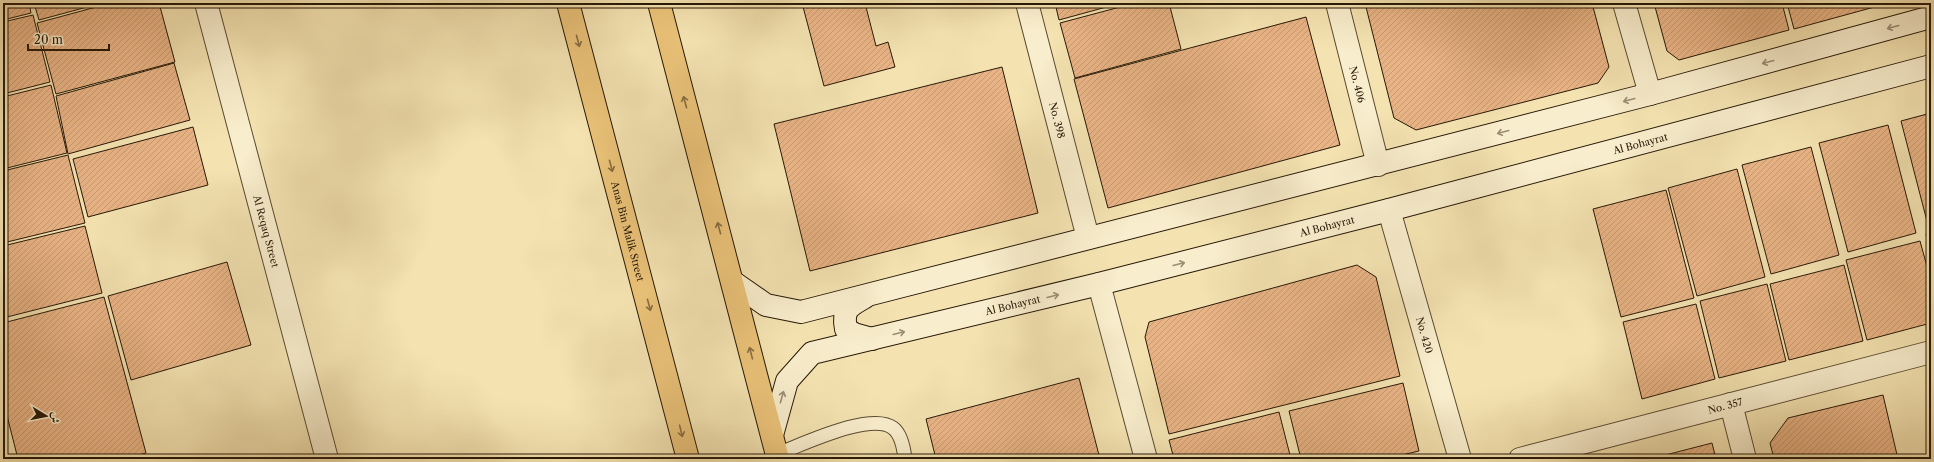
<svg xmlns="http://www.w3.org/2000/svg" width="1934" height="462" font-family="'Libre Caslon Text',Amiri,serif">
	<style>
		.building { fill: url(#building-hatch); stroke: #271807 }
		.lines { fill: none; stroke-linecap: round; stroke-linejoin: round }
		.lane-casing { stroke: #5a4b32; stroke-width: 15 }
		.street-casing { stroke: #5a4b32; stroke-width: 24 }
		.secondary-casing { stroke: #271807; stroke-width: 24 }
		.primary-casing { stroke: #271807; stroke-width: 24 }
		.lane { stroke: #f8edcc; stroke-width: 13 }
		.street { stroke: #f8edcc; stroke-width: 22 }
		.secondary { stroke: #f8edcc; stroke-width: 22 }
		.primary { stroke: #eac278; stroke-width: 22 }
		.oneway { stroke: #9a8d73 }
		.oneway2 { stroke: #886d40 }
		.labels { text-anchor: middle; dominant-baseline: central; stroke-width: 3; stroke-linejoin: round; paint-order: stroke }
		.street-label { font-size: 10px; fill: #271807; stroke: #f8edcc }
	</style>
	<defs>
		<pattern id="building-hatch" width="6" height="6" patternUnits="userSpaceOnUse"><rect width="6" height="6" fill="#e9b485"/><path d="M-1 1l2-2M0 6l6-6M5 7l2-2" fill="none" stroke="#c89a71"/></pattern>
	</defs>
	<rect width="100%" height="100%" fill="#f4e3b1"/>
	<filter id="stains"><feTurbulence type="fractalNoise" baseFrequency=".005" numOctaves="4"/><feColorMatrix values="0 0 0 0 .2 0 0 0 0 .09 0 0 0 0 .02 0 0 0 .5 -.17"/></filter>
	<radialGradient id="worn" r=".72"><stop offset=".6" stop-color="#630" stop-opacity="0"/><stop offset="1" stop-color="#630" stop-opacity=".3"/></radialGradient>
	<path class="building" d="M3,3H29L31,13L3,20Z
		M34,3H102L39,20Z
		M111,3H159L175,62L56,94L37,23Z
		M802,3H865L876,46L888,42L895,67L824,86Z
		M1055,3H1121L1059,20Z
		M1135,3H1169L1181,49L1075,78L1060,23Z
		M1365,3H1592L1609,67L1598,83L1416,130L1394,118Z
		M1654,3H1782L1789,30L1679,60L1667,51Z
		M1787,3H1889L1794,29Z
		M33,15L50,82L3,94V22Z
		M1306,17L1340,145L1108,208L1074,79Z
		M174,63L190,120L68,154L56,96Z
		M1002,67L1038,213L810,271L774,124Z
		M51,85L67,153L3,169V97Z
		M1931,113V229H1929L1901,121Z
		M1888,125L1916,233L1848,252L1819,143Z
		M193,127L208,185L88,217L73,159Z
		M1811,147L1839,255L1771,274L1742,165Z
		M68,155L85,223L3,243V171Z
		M1737,169L1765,277L1697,296L1668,188Z
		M1666,190L1694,298L1621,317L1593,209Z
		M85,226L102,293L3,318V246Z
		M1931,233V253L1926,234Z
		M1920,241L1931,281V323L1867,340L1846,260Z
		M227,262L251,345L131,380L108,296Z
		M1357,265L1376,277L1400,376L1169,434L1145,337L1149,322Z
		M1844,265L1863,341L1789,360L1770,284Z
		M1767,284L1786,361L1719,378L1700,301Z
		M104,297L146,453L124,459H18L3,400V323Z
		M1696,304L1715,379L1642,399L1623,322Z
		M1079,378L1100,459H936L926,419Z
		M1403,383L1419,451L1385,459H1301L1289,411Z
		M1883,395L1898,459H1774L1770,443L1788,418Z
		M1279,412L1291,459H1174L1169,440Z
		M1712,443L1716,459H1650Z"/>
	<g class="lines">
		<g class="lane-casing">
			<path id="lane" d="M777,454C802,445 871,411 893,428C901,434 904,450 905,459"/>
		</g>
		<g class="street-casing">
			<g id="street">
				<path id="s1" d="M206,3L327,459"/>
				<path id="s2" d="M1027,3L1088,238"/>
				<path id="s3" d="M1337,3L1378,165"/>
				<path d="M1624,3L1650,94"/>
				<path id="s4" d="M1389,210L1460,459"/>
				<path d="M1099,284L1146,459"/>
				<path d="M1731,404L1745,459"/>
				<path id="s5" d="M1520,459L1931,352"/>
			</g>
		</g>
		<g class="secondary-casing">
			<g id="secondary">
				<path d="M733,282L766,305L801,312L1650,94L1931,17"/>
				<path d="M865,297C849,306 842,309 846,329L854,334L872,339"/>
				<path id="s6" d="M772,435L787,381L812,353L1099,284L1389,210L1931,66"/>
			</g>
		</g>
		<g class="primary-casing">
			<g id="primary">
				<path id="s7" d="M568,3L688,459"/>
				<path d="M659,3L778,459"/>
			</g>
		</g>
		<use href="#lane" class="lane"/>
		<use href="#street" class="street"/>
		<use href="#secondary" class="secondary"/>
		<use href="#primary" class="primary"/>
	</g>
	<defs><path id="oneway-shaft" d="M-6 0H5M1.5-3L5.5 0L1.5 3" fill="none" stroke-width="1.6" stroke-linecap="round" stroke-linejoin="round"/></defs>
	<g class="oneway">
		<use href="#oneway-shaft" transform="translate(1893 27) rotate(165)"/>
		<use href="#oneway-shaft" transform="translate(1768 62) rotate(165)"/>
		<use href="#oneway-shaft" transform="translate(1629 100) rotate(165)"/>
		<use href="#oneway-shaft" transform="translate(1503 132) rotate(165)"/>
		<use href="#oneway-shaft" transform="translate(1179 264) rotate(-14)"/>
		<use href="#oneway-shaft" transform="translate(1053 296) rotate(-14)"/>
		<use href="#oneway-shaft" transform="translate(899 333) rotate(-14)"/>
		<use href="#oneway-shaft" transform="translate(782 397) rotate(-74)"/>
	</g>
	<g class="oneway2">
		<use href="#oneway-shaft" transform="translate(578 41) rotate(75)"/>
		<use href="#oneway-shaft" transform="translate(685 102) rotate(-105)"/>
		<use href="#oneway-shaft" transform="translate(611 166) rotate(75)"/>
		<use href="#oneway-shaft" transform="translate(719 228) rotate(-105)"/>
		<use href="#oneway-shaft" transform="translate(649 305) rotate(75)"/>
		<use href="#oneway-shaft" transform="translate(751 353) rotate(-104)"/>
		<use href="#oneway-shaft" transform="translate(681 431) rotate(76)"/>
	</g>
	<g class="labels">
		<g class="street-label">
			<text stroke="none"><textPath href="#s3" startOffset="84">No. 406</textPath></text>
			<text stroke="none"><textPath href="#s2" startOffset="121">No. 398</textPath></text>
			<text stroke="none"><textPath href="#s6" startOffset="948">Al Bohayrat</textPath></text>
			<text stroke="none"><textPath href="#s6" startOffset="624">Al Bohayrat</textPath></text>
			<text stroke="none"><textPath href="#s1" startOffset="236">Al Reqaq Street</textPath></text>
			<text stroke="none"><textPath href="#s7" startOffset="236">Anas Bin Malik Street</textPath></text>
			<text stroke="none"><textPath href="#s6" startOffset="300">Al Bohayrat</textPath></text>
			<text stroke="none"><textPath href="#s4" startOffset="130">No. 420</textPath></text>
			<text stroke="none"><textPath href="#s5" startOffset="212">No. 357</textPath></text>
		</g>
	</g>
	<rect width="1934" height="462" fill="none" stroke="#f4e3b1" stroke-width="16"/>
	<rect x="4" y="4" width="1926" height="454" fill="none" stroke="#271807" stroke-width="2"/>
	<rect x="8" y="8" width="1918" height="446" fill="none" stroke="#271807"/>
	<g transform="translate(46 416) rotate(100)" stroke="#f8edcc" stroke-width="3" paint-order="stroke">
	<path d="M0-3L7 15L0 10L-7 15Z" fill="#271807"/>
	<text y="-6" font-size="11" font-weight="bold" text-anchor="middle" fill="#271807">ش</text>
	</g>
	<path d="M28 44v6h81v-6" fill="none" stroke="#271807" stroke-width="2"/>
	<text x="34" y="44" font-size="12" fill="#271807" stroke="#f8edcc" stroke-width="3" paint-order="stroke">20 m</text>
	<rect width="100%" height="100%" filter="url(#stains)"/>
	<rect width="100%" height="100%" fill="url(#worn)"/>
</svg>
